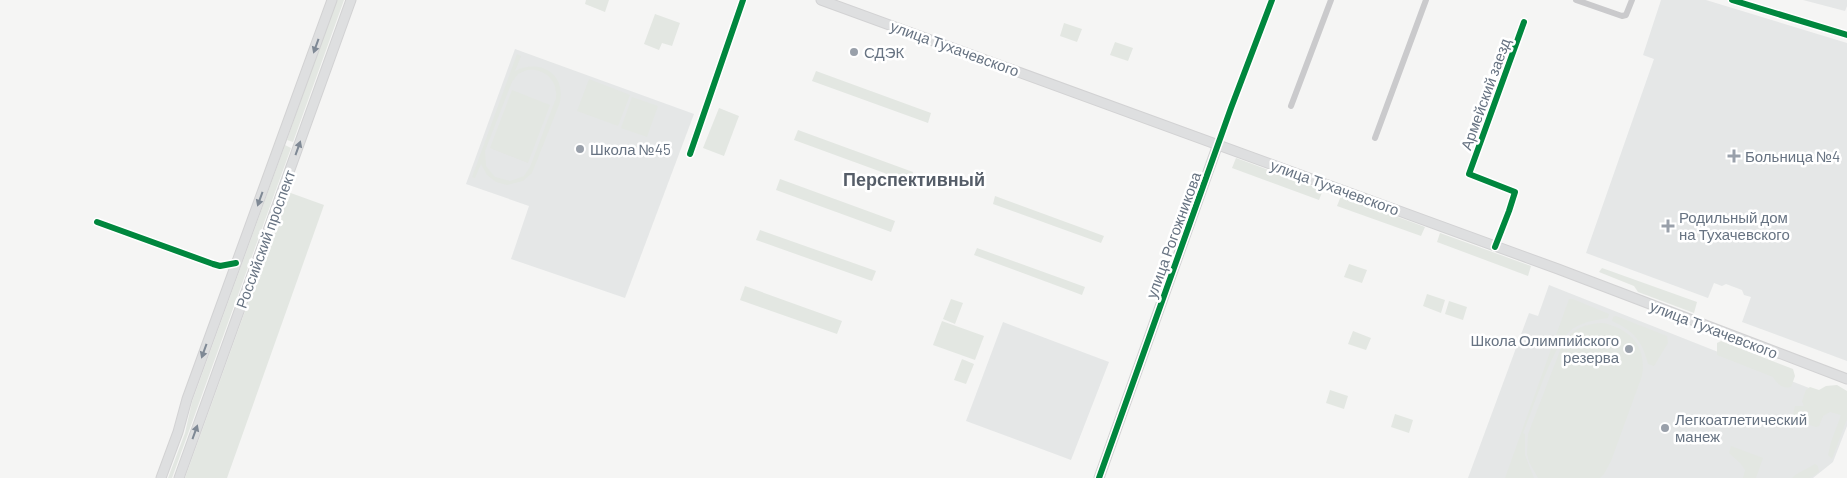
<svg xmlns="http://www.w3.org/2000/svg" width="1847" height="478" font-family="Barlow,sans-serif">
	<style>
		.built { fill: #e5e7e7 }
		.green { fill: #e3e7e2; fill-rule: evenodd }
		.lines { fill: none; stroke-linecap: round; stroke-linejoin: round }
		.secondary-casing { stroke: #d2d2d3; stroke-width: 11 }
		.street { stroke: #cacacc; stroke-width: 6 }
		.secondary { stroke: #dedfe0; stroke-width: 9 }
		.cycleway-casing { stroke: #fff; stroke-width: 9 }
		.cycleway { stroke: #00873e; stroke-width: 6 }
		.oneway { fill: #7f8995 }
		.poi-dot { fill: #99a0aa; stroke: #fff; stroke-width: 2 }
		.labels { text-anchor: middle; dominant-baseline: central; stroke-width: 5; stroke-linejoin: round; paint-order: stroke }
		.street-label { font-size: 15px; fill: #677382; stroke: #fff }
		.poi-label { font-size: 15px; fill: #677382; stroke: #fff; text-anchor: start }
		.quarter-label { font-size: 18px; font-weight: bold; fill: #555d68; stroke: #fff }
	</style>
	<rect width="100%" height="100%" fill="#f5f5f4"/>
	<path class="built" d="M1661,0H1706L1847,43V361L1742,322L1751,297L1744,295L1742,290L1726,284L1722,286L1714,283L1708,298L1586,253L1654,59L1643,55Z
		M1803,0H1847V6L1845,11Z
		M515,49L694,114L625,298L511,259L529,206L466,184Z
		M1549,285L1847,403V426L1833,462L1813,478H1468L1529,313L1538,316Z
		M1003,322L1109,362L1071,460L966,421Z"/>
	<path class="green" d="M336,0H344L293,142L287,140Z
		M586,0H609L605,12L585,4Z
		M655,14L680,23L672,46L662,43L659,50L644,44Z
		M1064,23L1082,29L1077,42L1060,36Z
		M1115,42L1133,48L1128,61L1110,55Z
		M517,54L521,56L515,71C541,58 568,75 559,105L532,173L523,181L507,185L496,182L487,175L481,164L475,178L472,177ZM527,70C545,68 558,81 556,98L530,167L524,176L510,181L495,177L486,166L485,151L512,82L518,74Z
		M816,71L931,113L928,123L812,81Z
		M589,79L630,95L618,126L577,111Z
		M512,90L550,105L528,163L490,148Z
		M632,97L658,106L647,137L621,128Z
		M719,108L739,116L724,156L703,148Z
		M798,130L913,172L909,182L794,140Z
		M285,145L291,148L172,478H168L185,433L192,402Z
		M1236,158L1323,190L1319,200L1232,168Z
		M780,179L895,221L891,232L776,190Z
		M288,192L324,205L227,478H185Z
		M995,196L1104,236L1101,243L993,204Z
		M1341,196L1425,227L1421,236L1337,206Z
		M760,230L876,271L872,281L756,240Z
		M1440,233L1531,266L1528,276L1437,242Z
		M977,248L1085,287L1082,295L974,255Z
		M1349,264L1367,270L1362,283L1344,277Z
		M1602,268L1697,302L1694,313L1638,292L1634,286L1599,272Z
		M745,286L842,321L837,334L740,300Z
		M1427,294L1445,300L1441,313L1423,306Z
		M951,299L963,303L955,324L943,319Z
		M1569,299H1573L1609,314L1608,318C1595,320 1579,322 1569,332C1552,348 1533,409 1523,433L1525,434V455L1534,478H1505Z
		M1449,301L1467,307L1463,320L1445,314Z
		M1616,316L1667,336L1668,343L1654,366L1648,364C1643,342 1633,330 1612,321L1613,317Z
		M942,321L984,336L975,360L933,345Z
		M1603,323C1630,329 1647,346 1642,376L1611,461L1604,474L1600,478H1538L1529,462L1527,454L1528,434L1561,348C1571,329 1582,324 1603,323Z
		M1353,331L1371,338L1366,350L1348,344Z
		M1721,341L1793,369L1795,376L1791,387C1783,389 1777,384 1773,377L1717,355V343Z
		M962,359L974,364L966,384L954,380Z
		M1837,385L1847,391V419L1832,459L1828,455L1831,442L1841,415L1830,412L1823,416L1819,426L1816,427L1792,419L1795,406H1804L1802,401L1806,390L1810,387L1819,390L1826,386Z
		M1330,390L1348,396L1344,409L1326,403Z
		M1395,414L1413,420L1409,433L1391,427Z
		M1731,446L1763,458L1756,478H1743L1745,470L1741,464L1729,453Z
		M1815,464L1818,466L1819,472L1810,478H1792L1795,475Z"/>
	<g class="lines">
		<g class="secondary-casing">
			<path id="secondary" d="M821,0L1558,269L1847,379
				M161,478L178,432L187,399L332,0
				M179,478L351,0
				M1099,478L1218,144"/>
		</g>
		<path class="street" d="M1576,0L1622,16L1626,15L1632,0
			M1732,0L1847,35
			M1291,106L1331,0
			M1375,138L1426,0
			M1218,144L1272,0
			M690,154L743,0
			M97,222L213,264L220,266L236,263
			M1495,247L1509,211L1515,192L1469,174L1524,22"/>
		<use href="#secondary" class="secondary"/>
		<g class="cycleway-casing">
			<path id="cycleway" d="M1732,0L1847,35
				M690,154L743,0
				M97,222L213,264L220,266L236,263
				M1495,247L1509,211L1515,192L1469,174L1524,22
				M1099,478L1231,108L1272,0"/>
		</g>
		<use href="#cycleway" class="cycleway"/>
	</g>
	<defs><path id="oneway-solid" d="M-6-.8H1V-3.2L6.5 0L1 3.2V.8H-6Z" transform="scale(1.25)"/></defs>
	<g class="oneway">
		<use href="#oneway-solid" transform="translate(316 46) rotate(110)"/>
		<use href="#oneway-solid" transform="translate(298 148) rotate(-70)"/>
		<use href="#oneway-solid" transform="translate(260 199) rotate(110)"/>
		<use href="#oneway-solid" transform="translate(204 351) rotate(110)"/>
		<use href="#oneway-solid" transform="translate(195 432) rotate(-70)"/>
	</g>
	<g class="poi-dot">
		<circle cx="854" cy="52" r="5"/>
		<circle cx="580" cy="149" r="5"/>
		<path d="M1731.5 148.5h5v5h5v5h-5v5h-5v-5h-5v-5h5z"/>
		<path d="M1665.5 218.5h5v5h5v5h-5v5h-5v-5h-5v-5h5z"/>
		<circle cx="1629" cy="349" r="5"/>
		<circle cx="1665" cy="428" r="5"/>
	</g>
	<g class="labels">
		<g class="street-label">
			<text transform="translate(955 48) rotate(20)">улица Тухачевского</text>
			<text transform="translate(1485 94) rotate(-70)">Армейский заезд</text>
			<text transform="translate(1335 187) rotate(20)">улица Тухачевского</text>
			<text transform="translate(1173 235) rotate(-70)">улица Рогожникова</text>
			<text transform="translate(265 239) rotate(-70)">Российский проспект</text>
			<text transform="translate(1714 329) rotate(21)">улица Тухачевского</text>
		</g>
		<g class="poi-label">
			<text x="864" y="52">СДЭК</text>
			<text x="590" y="149">Школа №45</text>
			<text x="1745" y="156">Больница №4</text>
			<text x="1679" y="217">Родильный дом<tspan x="1679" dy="17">на Тухачевского</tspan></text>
			<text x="1619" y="340" text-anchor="end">Школа Олимпийского<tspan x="1619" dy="17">резерва</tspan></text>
			<text x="1675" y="419">Легкоатлетический<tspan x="1675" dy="17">манеж</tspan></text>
		</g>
		<g class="quarter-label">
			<text x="914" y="179">Перспективный</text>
		</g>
	</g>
</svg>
